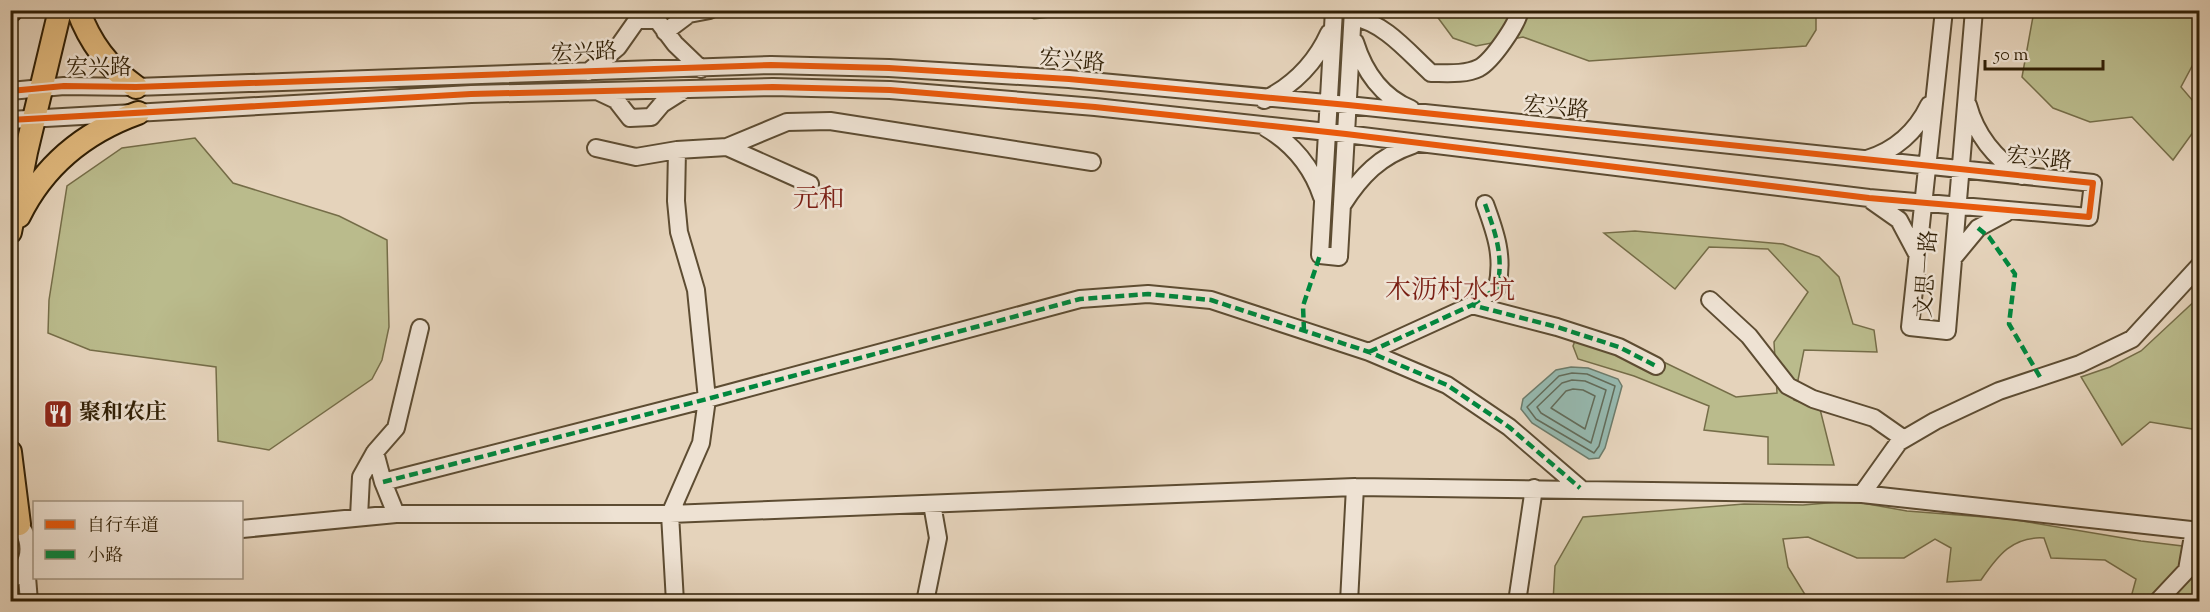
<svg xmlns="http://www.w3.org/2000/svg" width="2210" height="612" font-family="'Sorts Mill Goudy','Noto Serif SC',serif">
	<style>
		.green { fill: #babb8c; stroke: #756d48; stroke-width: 1.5 }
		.water { fill: #96b8ae; stroke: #6d7b6a; stroke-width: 1.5 }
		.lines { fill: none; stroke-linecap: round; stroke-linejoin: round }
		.shore { stroke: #636c5a; stroke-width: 1.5 }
		.minor-casing { stroke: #5d4c32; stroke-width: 20 }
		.major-casing { stroke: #301f05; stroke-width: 26 }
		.minor { stroke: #eee2d3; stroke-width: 16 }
		.major { stroke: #e2ba7e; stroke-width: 22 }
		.quiet { stroke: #00873e; stroke-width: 4.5; stroke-dasharray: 9 4.5; stroke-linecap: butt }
		.cycleway-casing { stroke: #eee2d3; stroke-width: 10 }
		.cycleway { stroke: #e8590c; stroke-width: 6 }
		.labels { text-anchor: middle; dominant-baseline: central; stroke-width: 5; stroke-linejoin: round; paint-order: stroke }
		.street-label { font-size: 22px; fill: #301f05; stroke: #eee2d3 }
		.poi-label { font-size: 22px; font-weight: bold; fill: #301f05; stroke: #eee2d3; text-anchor: start }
		.quarter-label { font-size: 26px; fill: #7a1f14; stroke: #eee2d3 }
	</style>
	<rect width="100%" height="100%" fill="#e5d3bb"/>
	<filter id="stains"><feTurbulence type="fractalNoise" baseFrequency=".00333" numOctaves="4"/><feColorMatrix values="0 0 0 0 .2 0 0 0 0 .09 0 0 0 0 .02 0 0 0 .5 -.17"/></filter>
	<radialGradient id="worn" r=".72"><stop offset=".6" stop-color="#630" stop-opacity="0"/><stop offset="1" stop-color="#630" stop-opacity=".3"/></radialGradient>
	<path class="green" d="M1019,11H1096L1034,19Z
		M1433,11H1816V30L1806,46L1589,61L1523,37L1476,46L1453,38Z
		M2034,11H2199V53L2181,87L2199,108V124L2173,160L2132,117L2090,122L2053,108L2022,77Z
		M195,138L233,183L339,216L387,240L389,327L382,360L372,379L269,450L218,441L216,367L90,350L48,333L49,300L67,186L122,148Z
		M1635,231L1783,244L1819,257L1839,277L1853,324L1874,330L1877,352L1804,350L1794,400L1820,409L1834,465L1768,464V437L1704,430L1709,406L1634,376L1578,359L1573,346L1580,328L1645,353L1736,397L1777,393L1774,342L1808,292L1768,249L1709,247L1675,289L1604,233Z
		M2199,297V430L2150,422L2122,445L2081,377L2110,367L2141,351Z
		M1851,501L1907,511L2010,519L2141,541L2199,548V601H2130L2136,579L2105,560L2051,558L2044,538C2013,536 1998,555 1981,580L1947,582L1951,548L1935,539L1904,558H1857L1808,537L1783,539L1788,567L1809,601L1553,602L1555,566L1583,517L1744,504L1803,505Z"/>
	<path class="water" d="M1571,367L1588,368L1618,379L1622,386L1605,448L1599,458L1589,459L1532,423L1521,409L1523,399L1556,370Z"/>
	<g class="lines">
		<path class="shore" d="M1572,373L1587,374L1615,386L1599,446L1594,453L1536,419L1527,407L1559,376Z
			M1572,380L1585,381L1606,390L1591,443L1541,413L1537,407L1562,383Z
			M1573,389L1583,390L1595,396L1585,429L1551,408L1566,391Z"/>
		<g class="minor-casing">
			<path id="minor" d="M1334,10L1320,255L1339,257L1353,10
				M1944,10L1910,327L1947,331L1974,10
				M1353,17C1385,23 1408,52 1431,73C1445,73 1465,75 1479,68C1492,61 1517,25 1520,10
				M665,32L689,14L710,10
				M1355,42C1364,71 1382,97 1411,109
				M588,72L618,47L637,20H657L675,44L701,69
				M10,91L64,86L136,87L771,65L889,68L1069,79L1348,105L2093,183L2089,217L1869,198L1346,134L1095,107L890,90L773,87L471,94L10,120
				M599,92L616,100L630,118L651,117L662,104L684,90
				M1264,100C1294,85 1315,64 1329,33
				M1968,105C1976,135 1996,159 2022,176
				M1266,128C1293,144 1312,167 1322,197
				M727,147L810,184
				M596,148L636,157L677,150
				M1867,159C1896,150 1916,132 1929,105
				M1872,201L1899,220L1916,252
				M1343,204C1361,176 1380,156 1413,145
				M1954,257L1978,228L2006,213
				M1710,300L1749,336L1788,386L1813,399L1874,418L1904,439
				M1472,305L1497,288C1504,257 1496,234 1485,204
				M1369,352L1472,305L1557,327L1619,347L1656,366
				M375,452L396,428L420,328
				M383,482L707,399L1080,299L1148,294L1211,300L1369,352L1447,385L1509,427L1580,488
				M1862,494L1899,442L1935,421L1999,391L2080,364L2132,339L2200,265
				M359,517L361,477L375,452L383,482L396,514
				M242,529L396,514H670L1355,487L1862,494L2200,531
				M26,564L29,602
				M10,581C35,563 34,535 11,517
				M675,602L670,514L701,443L707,399L696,290L679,232L676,201L677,150L727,147L787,122L830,121L1092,162
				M925,602L938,538L932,504
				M1349,602L1355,487
				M1517,602L1534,488
				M2157,602L2187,570L2194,530"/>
		</g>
		<g class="major-casing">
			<path id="major" d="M78,10C90,43 108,67 136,87
				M10,11L11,10
				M19,216C44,165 85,132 138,113
				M10,232L26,152L60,10
				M10,452L19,524"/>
		</g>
		<use href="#minor" class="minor"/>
		<use href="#major" class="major"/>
		<path class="quiet" d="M1978,228L1989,237L2015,274L2009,324L2040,377
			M1472,305L1497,288C1504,257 1496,234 1485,204
			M1304,331L1303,306L1320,255
			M1369,352L1472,305L1557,327L1619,347L1656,366
			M383,482L707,399L1080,299L1148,294L1211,300L1369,352L1447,385L1509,427L1580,488"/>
		<g class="cycleway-casing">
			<path id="cycleway" d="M10,91L64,86L136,87L771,65L889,68L1069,79L1348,105L2093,183L2089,217L1869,198L1346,134L1095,107L890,90L773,87L471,94L10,120"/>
		</g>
		<use href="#cycleway" class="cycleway"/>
	</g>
	<defs>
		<g id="restaurant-square" transform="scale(1.5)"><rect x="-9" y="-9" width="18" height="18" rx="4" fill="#8f2418" stroke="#eee2d3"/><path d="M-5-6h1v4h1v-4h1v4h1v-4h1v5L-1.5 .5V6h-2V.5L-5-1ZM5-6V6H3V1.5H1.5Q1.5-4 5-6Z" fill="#fff"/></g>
	</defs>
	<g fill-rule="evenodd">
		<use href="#restaurant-square" x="58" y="414"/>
	</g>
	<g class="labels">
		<g class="street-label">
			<text transform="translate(584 54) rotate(-2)">宏兴路</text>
			<text transform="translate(1072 62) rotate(5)">宏兴路</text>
			<text x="99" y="69">宏兴路</text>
			<text transform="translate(1556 109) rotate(6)">宏兴路</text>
			<text transform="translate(2039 160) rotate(6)">宏兴路</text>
			<text transform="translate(1928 274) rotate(-86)">文思一路</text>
		</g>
		<g class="poi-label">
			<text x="79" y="414">聚和农庄</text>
		</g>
		<g class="quarter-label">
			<text x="819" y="200">元和</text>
			<text x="1450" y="291">木沥村水坑</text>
		</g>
	</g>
	<rect width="2210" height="612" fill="none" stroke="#e5d3bb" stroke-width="36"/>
	<rect x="12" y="12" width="2186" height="588" fill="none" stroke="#301f05" stroke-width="3"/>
	<rect x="18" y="18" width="2174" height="576" fill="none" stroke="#301f05" stroke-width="1.5"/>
	<rect x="33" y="501" width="210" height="78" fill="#eee2d3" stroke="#a29481" stroke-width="1.5"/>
	<rect x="45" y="520" width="30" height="9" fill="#e8590c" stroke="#a29481" stroke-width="1.5"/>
	<text x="87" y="531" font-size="18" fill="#301f05">自行车道</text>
	<rect x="45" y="550" width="30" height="9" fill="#00873e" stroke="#a29481" stroke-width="1.5"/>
	<text x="87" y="561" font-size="18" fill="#301f05">小路</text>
	<path d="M1985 60v9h118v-9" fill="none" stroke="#301f05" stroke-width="3"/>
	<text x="1994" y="60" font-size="18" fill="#301f05" stroke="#eee2d3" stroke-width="4.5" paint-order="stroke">50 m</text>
	<rect width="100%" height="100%" filter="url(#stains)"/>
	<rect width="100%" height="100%" fill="url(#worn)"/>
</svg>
